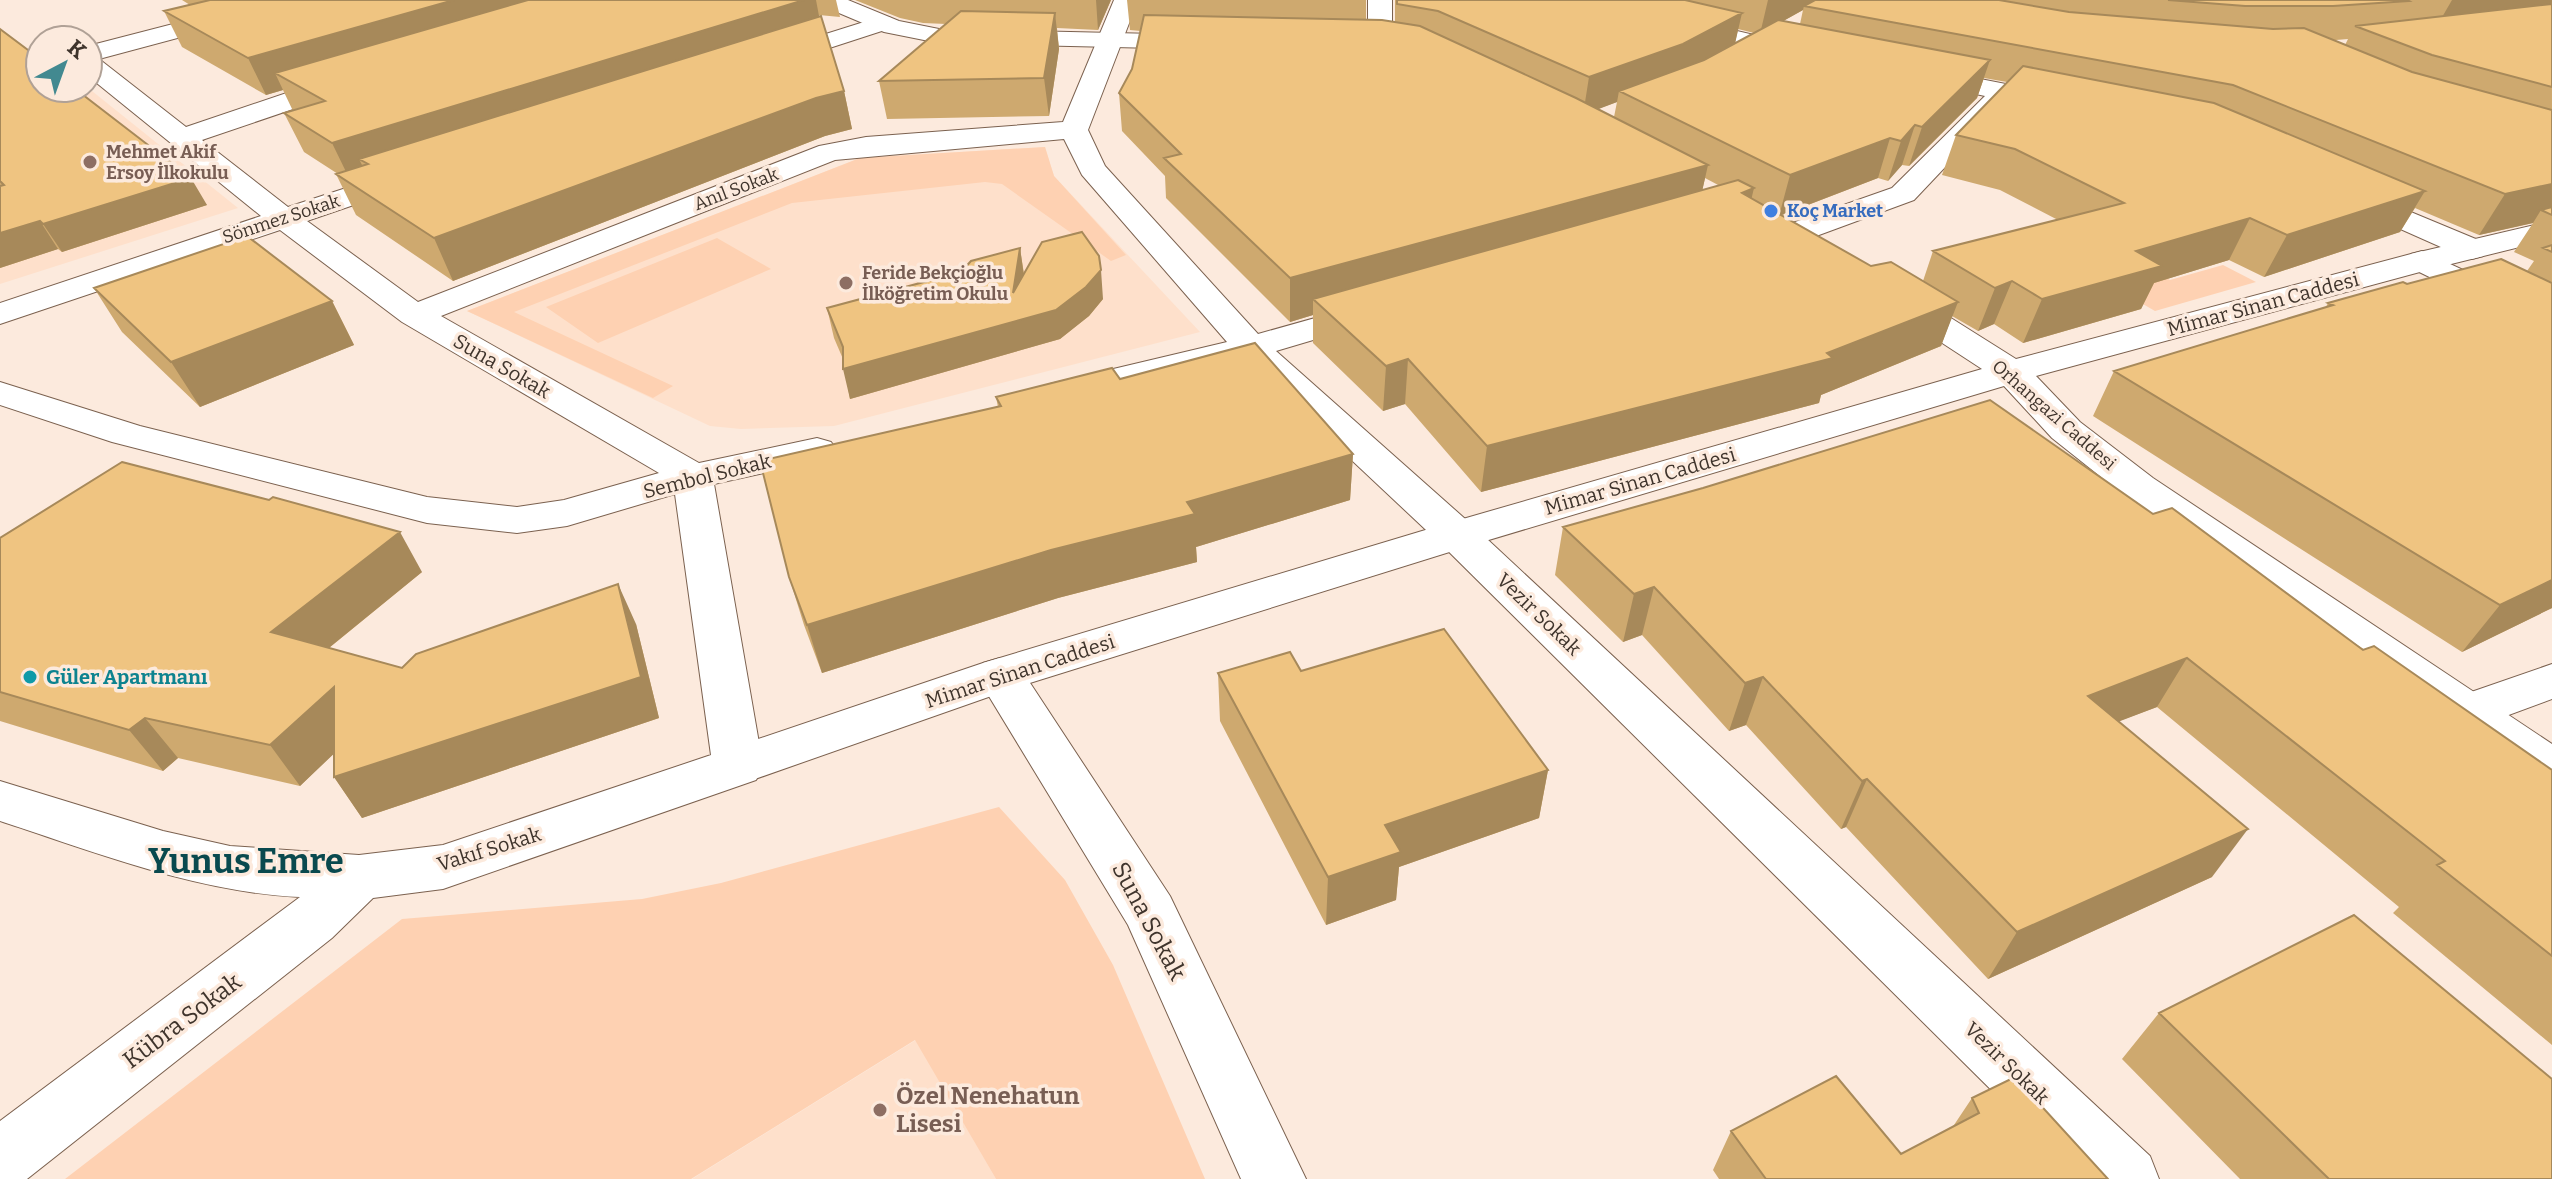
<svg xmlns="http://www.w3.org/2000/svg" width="2552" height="1179" font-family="Bitter,serif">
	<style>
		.built { fill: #fee0cb }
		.green { fill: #fed1b2 }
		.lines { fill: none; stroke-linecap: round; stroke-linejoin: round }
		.street-casing { stroke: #7b614f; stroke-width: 2 }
		.secondary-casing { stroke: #7b614f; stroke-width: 2 }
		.street { fill: #fff; fill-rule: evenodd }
		.secondary { fill: #fff; fill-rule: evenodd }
		.wall { fill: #cea96f; fill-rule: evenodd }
		.shaded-wall { fill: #a7895a }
		.building { fill: #efc481; stroke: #a7895a; stroke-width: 2 }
		.education-dot { fill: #8d6e63; stroke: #fceadd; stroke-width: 3 }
		.shop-dot { fill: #3f7fe0; stroke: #fceadd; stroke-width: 3 }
		.culture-dot { fill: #0f9aa8; stroke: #fceadd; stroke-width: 3 }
		.labels { text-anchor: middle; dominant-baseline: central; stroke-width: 7; stroke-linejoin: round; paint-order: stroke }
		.far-education-label { font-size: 18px; font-weight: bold; fill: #785e54; stroke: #fceadd; text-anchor: start }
		.far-street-label { font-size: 18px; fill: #3f342c; stroke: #fceadd }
		.far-shop-label { font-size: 18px; font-weight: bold; fill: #366cbe; stroke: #fceadd; text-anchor: start }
		.street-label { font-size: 20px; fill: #3f342c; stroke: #fceadd }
		.culture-label { font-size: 20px; font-weight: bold; fill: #0d838f; stroke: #fceadd; text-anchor: start }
		.near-street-label { font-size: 24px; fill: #3f342c; stroke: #fceadd }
		.near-education-label { font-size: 24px; font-weight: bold; fill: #785e54; stroke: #fceadd; text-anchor: start }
		.near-district-label { font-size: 34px; font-weight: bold; fill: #09494e; stroke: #fceadd }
	</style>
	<rect width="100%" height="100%" fill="#fceadd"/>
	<path class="built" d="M92,91L238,208L0,284V116Z
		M1045,147L1054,176L1200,332L834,426L741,429L710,426L467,311L860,158Z
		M916,1040L996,1179H692Z"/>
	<path class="green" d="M1045,147L1054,176L1126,255L1111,261L1002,184L985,182L792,203L514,312L673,386L653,398L467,311L860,158Z
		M717,238L771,269L598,343L546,307Z
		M2089,239L2170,280L2223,265L2256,282L2155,311L2047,249Z
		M999,807L1065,880L1113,965L1205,1179H996L915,1040L691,1179H65L402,919L642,899L721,883Z"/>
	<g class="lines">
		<g class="street-casing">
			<path id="street" d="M266,0H305L301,5L99,59L186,127L337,76H355L359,82L355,88L202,140L288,207L395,172L405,169L415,172L420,178L415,184L307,221L418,302L819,146L866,137L1063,122L1114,0H1138L1088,130L1105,166L1258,334L1372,302L1384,305L1389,312L1384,319L1276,351L1472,525L2150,1156L2159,1179H2081L1442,545L1244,359L1063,403L1050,400L1044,392L1050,384L1227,342L1082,175L1064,139L835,160L441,316L699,463L817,438L831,442L837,450L831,458L714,484L763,766L756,780L443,889L373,898L332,938L27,1179H0V1121L300,897C196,892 98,853 0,821V781L163,831L230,846L359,855L443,845L711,755L675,494L567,526L517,533L427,523L112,442L0,405V382L140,426L427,497L517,507L564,500L659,473L402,322L280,230L0,324V303L261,216L88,76V46Z
				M1368,0H1392V46L1389,51H1371L1368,46Z
				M1562,0H1604L1810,48L1814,53L1810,58L1801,61L1566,5Z
				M883,16L891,18L895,23L891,28L771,67L762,64L758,59L762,54Z
				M1924,68L2057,94L2066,96L2070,102L2066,108L2057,110L2004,100L2001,108L1914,200L1800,242L1789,244L1778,242L1773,235L1778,228L1892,188L1985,96L1915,81L1911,76L1915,71Z
				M2353,188L2483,242L2488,249L2483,256L2472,259L2461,256L2342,203L2338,197L2342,191Z
				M2422,251L2552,311V334L2540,331L2411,268L2406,261L2411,254Z
				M1000,658L1017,663L1170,896L1306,1179H1241L1128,925L976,675L983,663Z
				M2552,664V699L2468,730L2451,725L2444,712L2451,699Z"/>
		</g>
		<g class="secondary-casing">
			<path id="secondary" d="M816,0H848L899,21L939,29L1200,35L1209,37L1212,42L1209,47L1200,49L939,43L884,32L820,5Z
				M2552,221V239L2431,269L2036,376L2080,422L2153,478L2552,744V788L2534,783L2125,496L2052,438L2004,386L1472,545L1017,687L738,785L720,780L713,766L720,752L983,663L1442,525L1982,369L1884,305L1879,298L1884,291L1896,288L1908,291L2016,359L2411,254Z"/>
		</g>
		<use href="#street" class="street"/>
		<use href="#secondary" class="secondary"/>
	</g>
	<path class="wall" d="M182,0H836L840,17L819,15L844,91L852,129L825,136L453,281L356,215L336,174H338L304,152L284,113L293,111L283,90L266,95L182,47L164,11L190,5Z
		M855,0H1111L1098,30L1057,28L1059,49L1049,116L887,119L879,81L946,24L923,23L900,18Z
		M1127,0H1366V19L1395,22V0H2552V608L2462,652L2093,416L2114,371L2326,307L2328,303L2407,284L2527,271L2534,261L2514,252L2533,223L2479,235L2415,208L2400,232L2264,277L2229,260L2154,283L2141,309L2023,343L1994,324L1978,331L1952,316L1941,346L1821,395L1819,403L1481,492L1405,404L1383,411L1313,343V315L1290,322L1166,198L1165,176L1122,131L1119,93L1132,69L1141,31L1130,30ZM1803,10L1800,24L1783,21ZM1738,29L1754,33L1735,43ZM2348,39L2345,45L2333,40H2336ZM1984,78L2007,82L1956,135L1942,175L2000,190L2058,220L1933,251L1923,281L1871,266L1782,215L1878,178L1888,181L1902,165L1909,166L1977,98ZM1617,102L1614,117L1598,109L1603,107ZM1705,178L1720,186L1702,191Z
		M0,29L207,205L62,252L58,249L0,268Z
		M1020,248L1024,274L1103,299L1089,316L1060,339L850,399L843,359L834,338L827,308L961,272Z
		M94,288L332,301L354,345L200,407L122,332Z
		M1120,379L1353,454L1350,500L1196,547L1197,562L1058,598L822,673L804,625L789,577L998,407L996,397Z
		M2153,514L2552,770V1045L2393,913L2399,907L2157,707L2119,721L2212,877L1988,979L1846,827L1841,829L1746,725L1729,731L1642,635L1623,642L1555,575L1563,527Z
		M0,538L422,572L329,648L402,668L636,624L659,718L362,818L334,777V753L300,786L178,758L163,771L0,721Z
		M1301,671L1548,770L1539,818L1399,867L1396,900L1326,925L1220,721L1218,673Z
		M2159,1013L2552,1179H2240L2122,1059Z
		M1972,1098L2108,1179H1719L1713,1170L1731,1131L1901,1154L1952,1128Z"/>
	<path class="shaded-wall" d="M454,0H585L275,73L283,90L266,95L248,58Z
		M804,0H816L822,32L359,159L368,177L351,182L332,143Z
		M1096,0H1111L1098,30Z
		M1768,0H1822L1804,6L1803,10L1760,34Z
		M2452,0H2552V17L2434,31Z
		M1055,13L1059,49L1049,116L1044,78Z
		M1742,13L1734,48L1676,80L1619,91L1617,102L1583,115L1589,77Z
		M1990,60L1977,98L1909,166L1922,127Z
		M844,91L852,129L825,136L453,281L434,238L816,98Z
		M1915,125L1902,165L1888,181L1901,141Z
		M1890,138L1878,178L1779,216L1790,175Z
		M1708,165L1699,205L1313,299V315L1290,322V278Z
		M191,178L207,205L62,252L43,224Z
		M2552,184V215L2541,210L2533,223L2479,235L2505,194Z
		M1754,188L1744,230L1742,193Z
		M2425,191L2400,232L2264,277L2287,235Z
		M2250,218L2229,260L2154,283L2141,309L2023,343L2042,299L2136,251Z
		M40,221L58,249L0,268V233Z
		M1020,248L1024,276L1101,270L1103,299L1089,316L1060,339L850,399L843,369L1013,293Z
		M2012,281L1994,324L1978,331L1995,288Z
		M332,301L354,345L200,407L171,362Z
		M1958,302L1941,346L1821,395L1819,403L1481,492L1487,446L1827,353Z
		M1408,359L1405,404L1383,411L1386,366Z
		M1353,454L1350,500L1196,547L1197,562L1058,598L822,673L807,625L1187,502Z
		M400,532L422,572L298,673L271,632Z
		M2552,580V608L2462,652L2500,605Z
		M618,584L636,624L659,718L362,818L334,777Z
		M1654,587L1642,635L1623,642L1634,594Z
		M2187,658L2157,707L2060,744L2088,696Z
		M1763,677L1746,725L1729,731L1745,683Z
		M334,687L361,728L300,786L270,745Z
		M145,718L178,758L163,771L129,730Z
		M1548,770L1539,818L1399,867L1396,900L1326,925L1328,877L1385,825Z
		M1867,779L1846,827L1841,829L1862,781Z
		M2248,829L2212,877L1988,979L2017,932Z"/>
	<path class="building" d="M210,0H454L248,58L164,11Z
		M528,0H804L332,143L284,113L325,101L275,73Z
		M1397,0H1685L1742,13L1683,44L1589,77L1438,11L1397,4Z
		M1815,0H1999L2069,12L2273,29L2304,28L2412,72L2552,110V184L2505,194L2233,85L1804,6Z
		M2168,0H2407L2409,1L2333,6H2245Z
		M2552,4V87L2432,55L2355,26Z
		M961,11L1055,13L1044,78L879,81Z
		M1144,15L1382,20L1420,26L1576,98L1708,165L1290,278L1164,158L1181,154L1119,93L1132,69Z
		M821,16L844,91L816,98L434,238L336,174L368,164L359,159Z
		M1778,20L1990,60L1922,127L1915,125L1901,141L1890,138L1790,175L1619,91L1704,60Z
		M0,29L40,59V88H74L191,178L43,224L40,221L0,233V186L4,185L0,181Z
		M2023,66L2214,103L2425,191L2287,235L2250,218L2136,251L2162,266L2042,299L2012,281L1995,288L1933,251L2124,203L2015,149L1956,135Z
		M1738,180L1754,188L1742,193L1871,266L1891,262L1958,302L1827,353L1833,358L1487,446L1408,359L1386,366L1313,299Z
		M2552,207V215L2541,210Z
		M1082,232L1099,256L1101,270L1086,287L1056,310L843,369V347L827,308L961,272L971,261L1020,248L1013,293L1042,242Z
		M247,236L332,301L171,362L94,288Z
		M2552,245V252L2543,248Z
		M2501,259L2552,283V580L2500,605L2114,371L2333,305L2328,303L2403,282L2407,284Z
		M1255,343L1353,454L1187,502L1195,514L1051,550L807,625L789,577L760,461L1001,406L996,397L1112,368L1120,379Z
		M1990,400L2153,514L2172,508L2363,650L2374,646L2552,770V956L2437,865L2445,861L2187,658L2088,696L2248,829L2017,932L1867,779L1862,781L1763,677L1745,683L1654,587L1634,594L1563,527L1703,488Z
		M122,462L269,500L273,497L400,532L271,632L402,668L416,654L618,584L641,677L334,777V687L270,745L145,718L129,730L0,692V538Z
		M1444,629L1548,770L1385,825L1401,852L1328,877L1218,673L1290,652L1301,671Z
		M2354,915L2552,1079V1179H2329L2159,1013Z
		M1836,1076L1901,1154L1979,1113L1972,1098L2015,1077L2108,1179H1766L1731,1131Z"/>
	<g class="education-dot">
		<circle cx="90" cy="162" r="8"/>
		<circle cx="846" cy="283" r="8"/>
		<circle cx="880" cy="1110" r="8"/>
	</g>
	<circle class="shop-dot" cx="1771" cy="211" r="8"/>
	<circle class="culture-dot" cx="30" cy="677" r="8"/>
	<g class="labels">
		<g class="far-education-label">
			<text x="106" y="152">Mehmet Akif<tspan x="106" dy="21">Ersoy İlkokulu</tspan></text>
			<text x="862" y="273">Feride Bekçioğlu<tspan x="862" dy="21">İlköğretim Okulu</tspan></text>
		</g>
		<g class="far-street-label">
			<text transform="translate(736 189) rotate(-21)">Anıl Sokak</text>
			<text transform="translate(281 219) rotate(-18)">Sönmez Sokak</text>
			<text transform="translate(2054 415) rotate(41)">Orhangazi Caddesi</text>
		</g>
		<g class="far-shop-label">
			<text x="1787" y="211">Koç Market</text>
		</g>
		<g class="street-label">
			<text transform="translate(2263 304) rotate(-15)">Mimar Sinan Caddesi</text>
			<text transform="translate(502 366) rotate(30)">Suna Sokak</text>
			<text transform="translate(707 476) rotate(-14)">Sembol Sokak</text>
			<text transform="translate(1640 481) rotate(-16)">Mimar Sinan Caddesi</text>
			<text transform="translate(1539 614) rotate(44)">Vezir Sokak</text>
			<text transform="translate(1020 671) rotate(-18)">Mimar Sinan Caddesi</text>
			<text transform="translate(489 849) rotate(-17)">Vakıf Sokak</text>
			<text transform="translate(2007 1063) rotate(44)">Vezir Sokak</text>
		</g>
		<g class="culture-label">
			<text x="46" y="677">Güler Apartmanı</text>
		</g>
		<g class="near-street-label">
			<text transform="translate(1149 921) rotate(62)">Suna Sokak</text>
			<text transform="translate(182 1021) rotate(-37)">Kübra Sokak</text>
		</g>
		<g class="near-education-label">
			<text x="896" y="1096">Özel Nenehatun<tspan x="896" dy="28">Lisesi</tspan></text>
		</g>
		<g class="near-district-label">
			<text x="246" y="861">Yunus Emre</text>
		</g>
	</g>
	<g transform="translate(64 64) rotate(41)"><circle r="38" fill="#fceadd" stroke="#b0a196" stroke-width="2"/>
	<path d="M0-6L14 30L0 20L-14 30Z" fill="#428990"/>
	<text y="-12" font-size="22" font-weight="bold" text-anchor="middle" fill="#3f342c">K</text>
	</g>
</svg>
